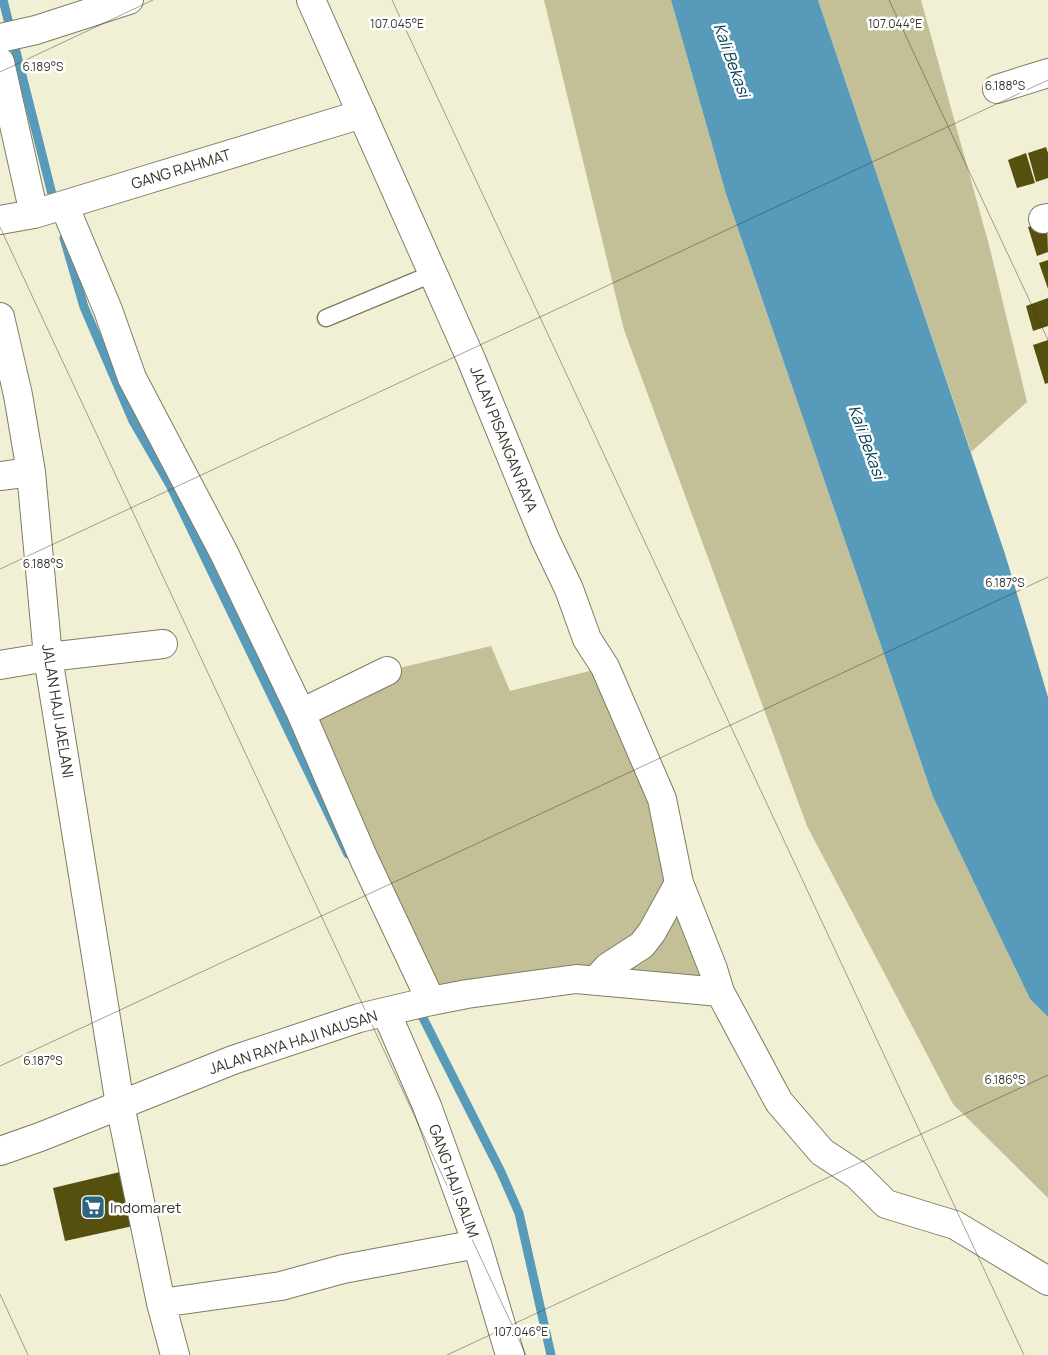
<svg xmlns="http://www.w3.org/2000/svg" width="1048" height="1355" font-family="Manrope,sans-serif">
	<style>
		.green { fill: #c3c097 }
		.water { fill: #579ab9 }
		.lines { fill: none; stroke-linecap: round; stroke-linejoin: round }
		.stream { stroke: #579ab9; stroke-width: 9 }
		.building { fill: #55500e }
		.service-casing { stroke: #7e7c63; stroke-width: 19 }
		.minor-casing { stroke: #7e7c63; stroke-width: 30 }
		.tertiary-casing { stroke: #7e7c63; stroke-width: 30 }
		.service { stroke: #fff; stroke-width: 16 }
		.minor { stroke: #fff; stroke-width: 28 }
		.tertiary { stroke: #fff; stroke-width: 28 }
		.ticks { fill: none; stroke: #37362c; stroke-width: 1; stroke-opacity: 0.45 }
		.labels { text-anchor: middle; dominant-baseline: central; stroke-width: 5; stroke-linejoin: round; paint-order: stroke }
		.street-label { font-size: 15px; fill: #37362c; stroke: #fff }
		.poi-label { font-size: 15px; fill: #37362c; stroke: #fff; text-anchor: start }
		.water-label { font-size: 16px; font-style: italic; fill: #003b51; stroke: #fff }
		.ticks-label { font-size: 12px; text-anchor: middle; fill: #37362c; stroke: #fff; stroke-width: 5; stroke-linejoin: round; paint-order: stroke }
	</style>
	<rect width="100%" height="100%" fill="#f2f0d4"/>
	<path class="green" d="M544,0H671L726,194L933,797L1030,999L1048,1017V1198L953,1104L807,826L624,330Z
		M818,0H921L989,245L1027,402L971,452Z
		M491,646L510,691L605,667L720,992L597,979L431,1001L301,713L387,671Z"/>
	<path class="water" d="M671,0H818L1005,554L1048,697V1017L1030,999L933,797L726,194Z"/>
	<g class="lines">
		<path class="stream" d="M3,0L55,206
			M64,238L84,307L133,421L170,485L348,854
			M418,1008L501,1172L519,1213L551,1355"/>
	</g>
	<path class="building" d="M1046,147L1048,153V178L1036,182L1028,153Z
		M1026,153L1035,183L1017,188L1008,160Z
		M1047,221L1048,252L1037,256L1028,227Z
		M1048,260V289L1039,263Z
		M1048,298V326L1033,331L1026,306Z
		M1048,340V383L1045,384L1033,345Z
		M120,1172L133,1226L65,1241L53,1188Z"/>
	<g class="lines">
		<g class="service-casing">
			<path id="service" d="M326,318L432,274"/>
		</g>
		<g class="minor-casing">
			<path id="minor" d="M0,38L36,30L129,0
				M0,62L34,214
				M997,89L1048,73
				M64,205L108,310L132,378L224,553L301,713L364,859L431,1001
				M1043,219L1048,218
				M0,220L34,214L362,114
				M0,317L18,395L31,472L48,657L120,1105L161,1303L175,1355
				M0,476L31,472
				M0,665L48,657L163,644
				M301,713L387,671
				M386,1012L427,1106L477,1244L510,1355
				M161,1303L281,1286L343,1269L477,1244"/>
		</g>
		<g class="tertiary-casing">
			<path id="tertiary" d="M311,0L471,359L545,539L569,589L587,639L605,667L662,799L679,883L652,932L642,945L608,967L597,979
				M679,883L713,969L720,992L779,1102L822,1152L857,1175L886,1204L955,1225L1048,1281
				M0,1151L40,1137L233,1060L359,1018L431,1001L467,994L576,979L720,992"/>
		</g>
		<use href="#service" class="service"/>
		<use href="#minor" class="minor"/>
		<use href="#tertiary" class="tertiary"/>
	</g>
	<path class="ticks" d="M392,0L1024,1355M889,0L1048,340M0,72L153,0M0,227L526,1355M0,569L1048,80M0,1066L1048,577M0,1294L28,1355M447,1355L1048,1075"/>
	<defs>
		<g id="supermarket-square" transform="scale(1.25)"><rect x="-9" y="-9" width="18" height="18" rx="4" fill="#2c657f" stroke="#fff"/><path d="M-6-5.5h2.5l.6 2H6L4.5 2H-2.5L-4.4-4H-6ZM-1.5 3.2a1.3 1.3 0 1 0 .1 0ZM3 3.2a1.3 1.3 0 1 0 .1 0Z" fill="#fff"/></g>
	</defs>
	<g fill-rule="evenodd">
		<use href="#supermarket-square" x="93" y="1207"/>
	</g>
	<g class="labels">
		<g class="street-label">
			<text transform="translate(181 169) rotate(-17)">GANG RAHMAT</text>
			<text transform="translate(504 439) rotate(68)">JALAN PISANGAN RAYA</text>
			<text transform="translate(58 711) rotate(81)">JALAN HAJI JAELANI</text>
			<text transform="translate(293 1042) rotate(-18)">JALAN RAYA HAJI NAUSAN</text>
			<text transform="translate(454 1181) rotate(70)">GANG HAJI SALIM</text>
		</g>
		<g class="poi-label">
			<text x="110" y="1207">Indomaret</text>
		</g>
		<g class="water-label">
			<text transform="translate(732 60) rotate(70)">Kali Bekasi</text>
			<text transform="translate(867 442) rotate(70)">Kali Bekasi</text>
		</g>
	</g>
	<g class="ticks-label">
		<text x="397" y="28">107.045°E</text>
		<text x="895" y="28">107.044°E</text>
		<text x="43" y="71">6.189°S</text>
		<text x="1005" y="90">6.188°S</text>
		<text x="43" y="568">6.188°S</text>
		<text x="1005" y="587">6.187°S</text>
		<text x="43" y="1065">6.187°S</text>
		<text x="1005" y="1084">6.186°S</text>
		<text x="521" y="1336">107.046°E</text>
	</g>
</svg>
